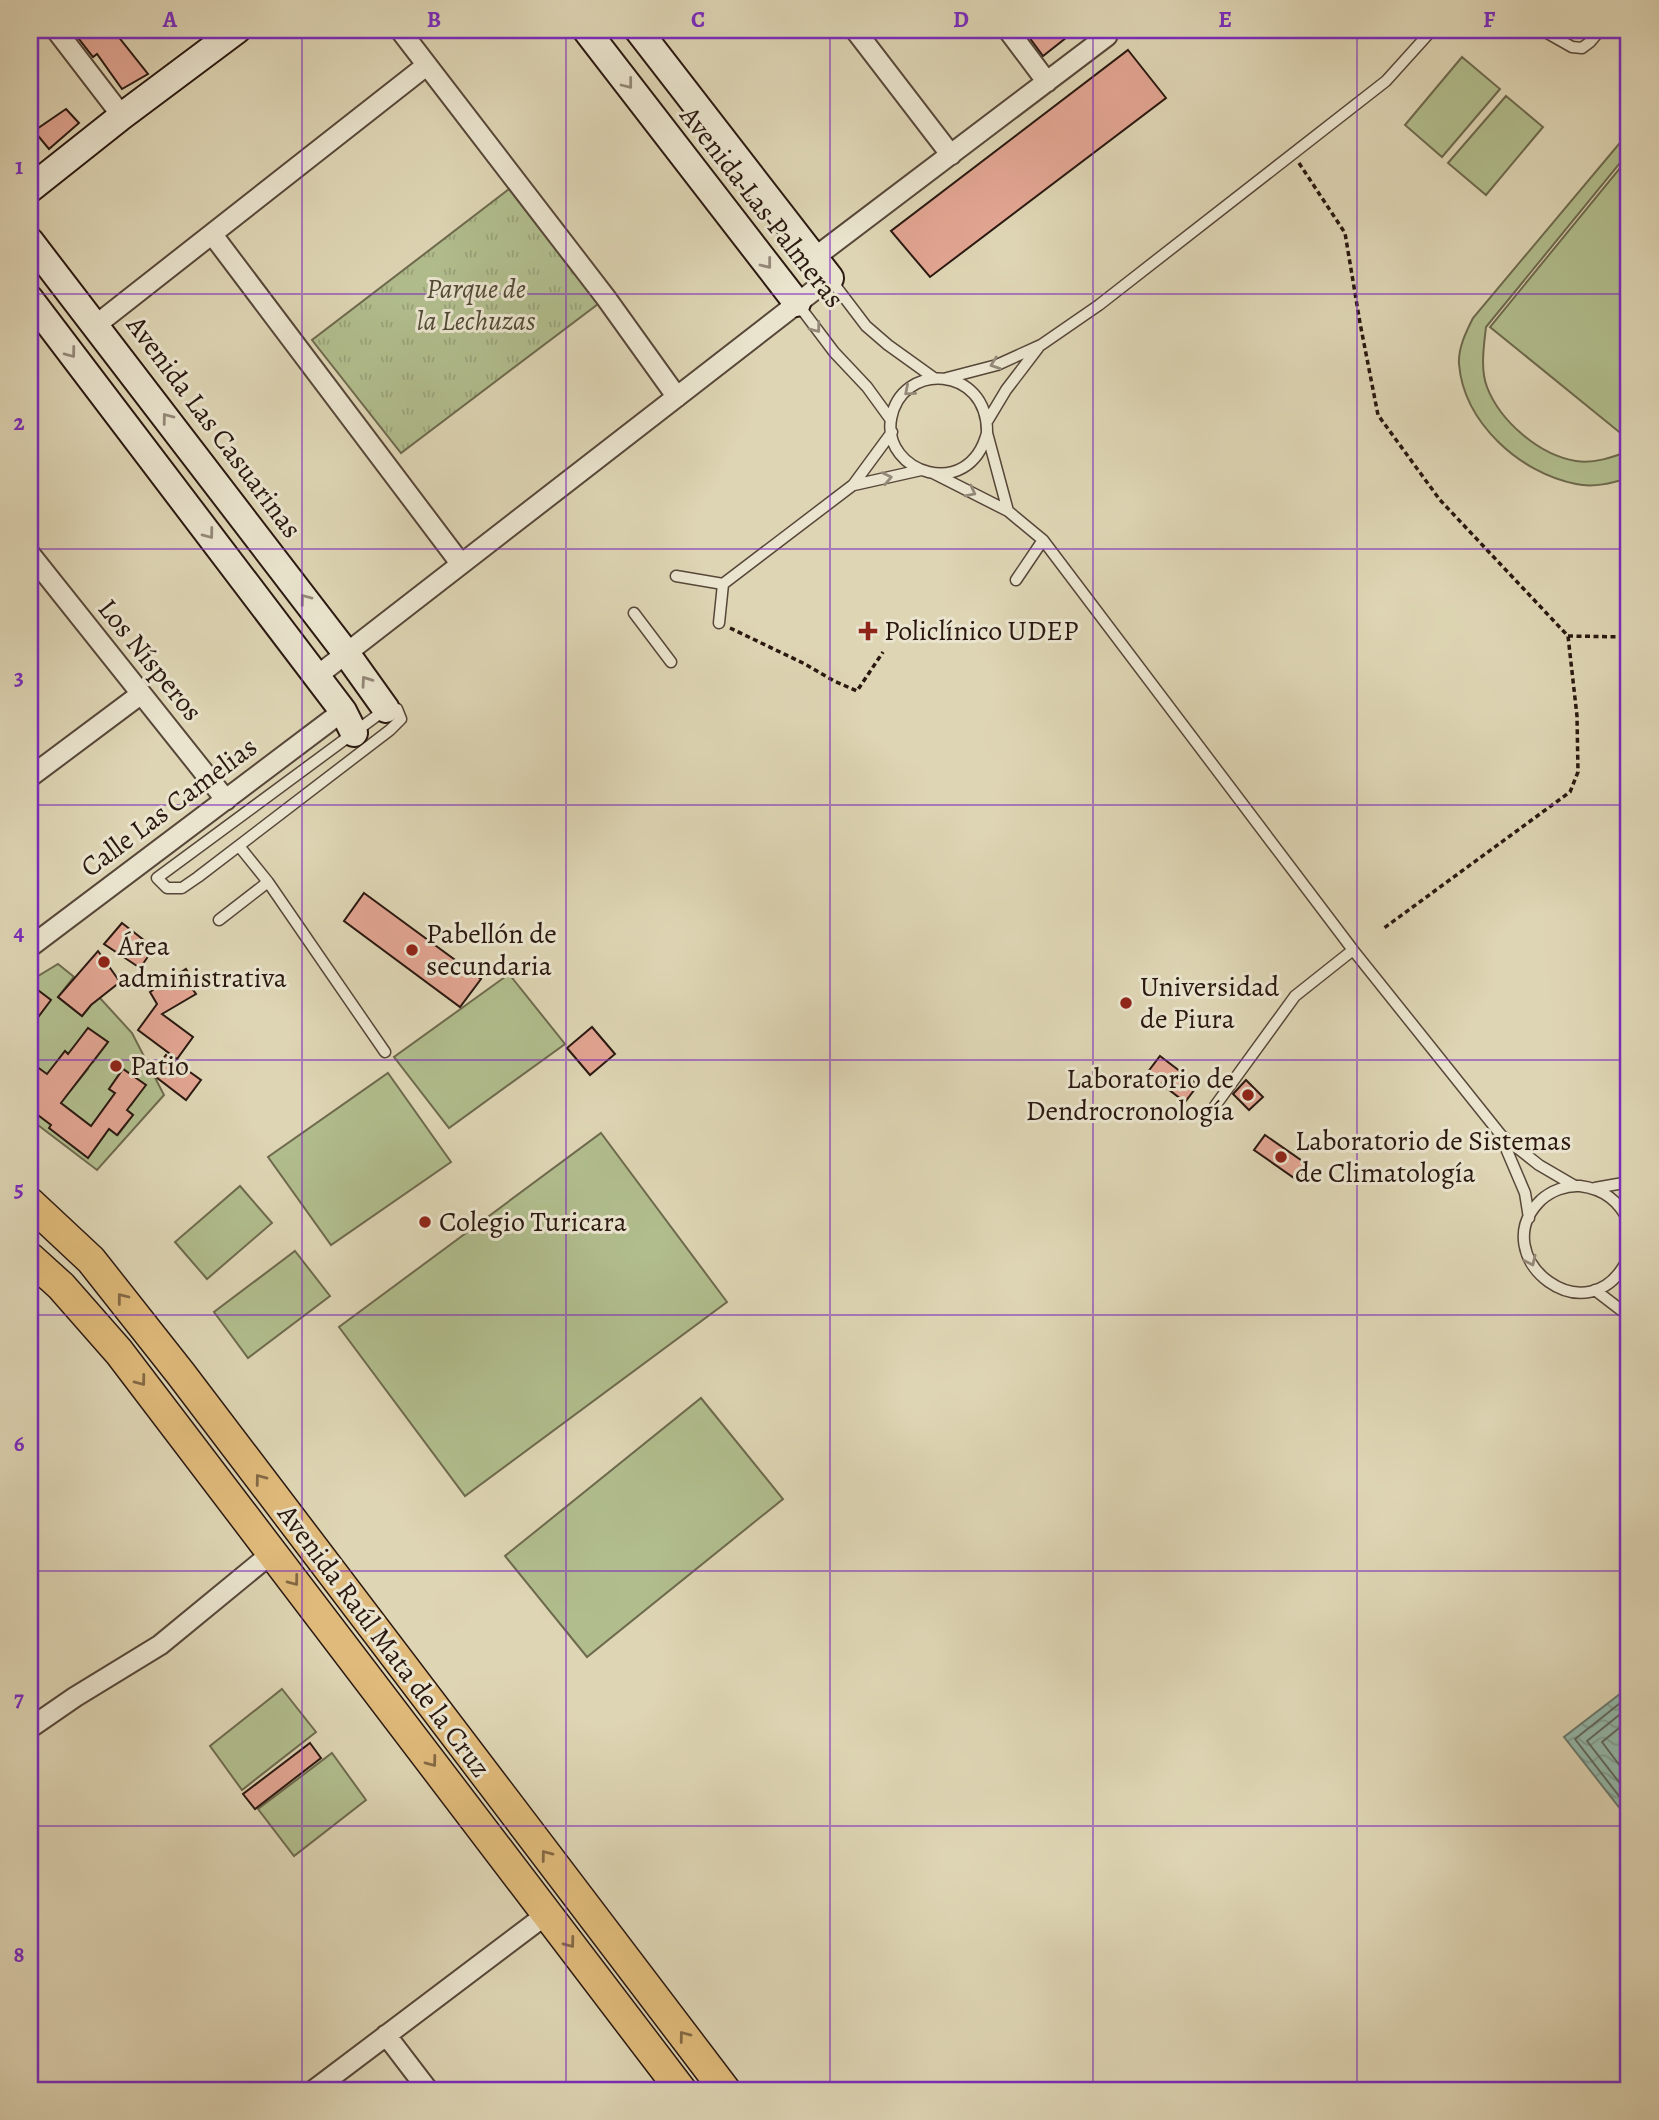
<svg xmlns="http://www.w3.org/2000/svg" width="1659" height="2120" font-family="Alegreya,serif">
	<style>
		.grass { fill: url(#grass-tufts); stroke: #6e6a4e; stroke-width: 2 }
		.pitch { fill: #b1bd8d; stroke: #6e6a4e; stroke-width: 2; fill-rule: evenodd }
		.water { fill: url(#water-waves); stroke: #69796e; stroke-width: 2 }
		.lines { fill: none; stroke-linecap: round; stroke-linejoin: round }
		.shore { stroke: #5e685e; stroke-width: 2 }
		.building { fill: #e2a592; stroke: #2a1810; stroke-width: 2 }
		.lane-casing { stroke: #574739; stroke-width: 13 }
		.street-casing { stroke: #574739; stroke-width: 23 }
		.secondary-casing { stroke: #2a1810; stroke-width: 30 }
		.primary-casing { stroke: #2a1810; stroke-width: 33 }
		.path { stroke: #2a1810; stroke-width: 3.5; stroke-dasharray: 5 3.5; stroke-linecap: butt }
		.lane { stroke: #eae4ce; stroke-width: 10 }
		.street { stroke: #eae4ce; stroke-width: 19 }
		.secondary { stroke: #eae4ce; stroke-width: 26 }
		.primary { stroke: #dfba7a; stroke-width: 30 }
		.oneway { stroke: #948878 }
		.oneway2 { stroke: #846945 }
		.grid { fill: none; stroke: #7b2cbf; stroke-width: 2; stroke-opacity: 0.55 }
		.poi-dot { fill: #8f2418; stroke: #eae4ce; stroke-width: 2.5 }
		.labels { text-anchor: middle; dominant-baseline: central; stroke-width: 6; stroke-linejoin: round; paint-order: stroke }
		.street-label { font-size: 28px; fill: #2a1810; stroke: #eae4ce }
		.park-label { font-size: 28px; font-style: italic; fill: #524a36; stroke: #eae4ce }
		.poi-label { font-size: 28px; fill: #2a1810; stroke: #eae4ce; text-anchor: start }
		.neatline { fill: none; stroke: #7b2cbf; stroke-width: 2.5 }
		.grid-label { font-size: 23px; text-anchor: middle; font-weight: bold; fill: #7b2cbf }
	</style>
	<defs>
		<pattern id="grass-tufts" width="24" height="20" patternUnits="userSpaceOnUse" patternTransform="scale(1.75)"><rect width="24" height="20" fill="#b1bd8d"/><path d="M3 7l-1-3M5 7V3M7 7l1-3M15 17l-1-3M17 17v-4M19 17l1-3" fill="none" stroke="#98a279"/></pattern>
		<pattern id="water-waves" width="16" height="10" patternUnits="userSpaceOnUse" patternTransform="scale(1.75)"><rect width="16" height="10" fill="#93b9ac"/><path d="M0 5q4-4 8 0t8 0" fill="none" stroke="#7f9e93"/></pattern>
	</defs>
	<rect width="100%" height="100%" fill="#ded5b4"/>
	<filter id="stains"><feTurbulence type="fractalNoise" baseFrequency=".00286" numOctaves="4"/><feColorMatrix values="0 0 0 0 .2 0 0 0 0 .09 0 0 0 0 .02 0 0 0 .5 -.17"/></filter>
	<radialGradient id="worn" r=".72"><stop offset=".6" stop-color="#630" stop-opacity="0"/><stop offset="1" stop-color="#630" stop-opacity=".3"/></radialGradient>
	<path class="grass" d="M517,183L606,298L401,453L312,340Z"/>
	<path class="pitch" d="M1462,57L1500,89L1442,157L1405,125Z
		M1506,96L1543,127L1486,195L1448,163Z
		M1629,132V152L1486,327C1484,345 1480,369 1487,387C1500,421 1539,455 1576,461C1594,464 1613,457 1629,451V478C1612,483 1594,488 1576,484C1520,473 1464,423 1459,364C1458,348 1466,332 1473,318Z
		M1629,157V440L1490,327Z
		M58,964L99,997L132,1033L164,1095L97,1170L30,1119V1109L45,1120L38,1097L30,1107V1084L40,1069L30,1062V1014L37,1018L30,981ZM73,978L97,997L82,1016L58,997ZM88,1028L108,1042L93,1062L74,1048ZM65,1051L88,1069L70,1091L48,1074ZM123,1069L145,1085L131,1105L109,1089ZM111,1099L133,1115L118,1135L96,1120ZM65,1107L104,1136L88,1157Z
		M509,974L565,1044L449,1128L394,1057Z
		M388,1073L451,1162L331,1245L268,1157Z
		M601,1133L727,1302L465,1496L339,1327Z
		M240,1186L272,1223L207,1279L175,1242Z
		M295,1251L330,1296L248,1358L214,1312Z
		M701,1398L783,1499L587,1657L505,1556Z
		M282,1689L316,1732L242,1790L210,1746Z
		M332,1753L366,1800L294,1856L258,1809Z"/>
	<path class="water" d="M1629,1687V1820L1564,1737Z"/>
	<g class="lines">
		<path class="shore" d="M1629,1696L1575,1739L1629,1809
			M1629,1707L1587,1741L1629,1795
			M1629,1720L1602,1742L1629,1778"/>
	</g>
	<path class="building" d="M72,30H113L148,74L122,89L97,54L93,57Z
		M1039,30H1076L1043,56L1029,37Z
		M1128,50L1166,98L930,277L891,231Z
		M66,109L79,123L49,149L34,131Z
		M364,893L481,979L460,1007L344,921Z
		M122,923L154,948L140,968L104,944Z
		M98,951L120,982L91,1005L82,1016L58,997Z
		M186,969L192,979L189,984L196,994L162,1014L193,1037L177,1059L138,1030L157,1004L150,992Z
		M30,984L51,1000L30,1028Z
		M592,1027L615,1054L590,1075L567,1048Z
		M88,1028L108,1042L61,1103L91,1126L115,1093L109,1089L123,1069L146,1085L127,1110L133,1115L117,1135L109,1129L88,1158L49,1128L51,1125L30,1109V1062L47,1074L65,1051L68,1054Z
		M166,1055L201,1080L186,1100L152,1074Z
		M1160,1056L1198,1085L1185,1102L1147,1073Z
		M1246,1080L1263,1097L1249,1110L1233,1094Z
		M1265,1135L1308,1165L1297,1180L1254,1150Z
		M310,1743L321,1758L255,1809L243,1794Z"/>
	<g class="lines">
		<g class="lane-casing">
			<path id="lane" d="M1542,30L1572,47L1582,48L1590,42L1600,30
				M831,280L866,326L888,345L934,378
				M797,303L834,352L867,387L891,420
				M947,378L997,365L1041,345L1099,305L1386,81L1432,30
				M988,420L1006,390L1038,348
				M987,433C969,502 882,473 891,419C901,361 988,365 987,433L1008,511
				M933,473L1008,511L1043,540L1353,950L1501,1135L1539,1165L1575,1186
				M854,485L921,470
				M676,576L723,584L719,623
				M1016,580L1043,540
				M723,584L853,485L892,432
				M634,613L671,662
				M386,709H397L401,719L390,730L198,877L182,888H167L157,878Z
				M268,882L385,1052
				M219,920L268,882L239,846
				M1215,1106L1295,996L1353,950
				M1502,1139L1525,1193L1529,1218
				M1595,1188L1629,1182
				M1629,1222C1619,1201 1604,1189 1580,1186C1566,1185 1551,1191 1541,1200C1482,1257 1591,1342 1629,1256
				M1595,1290L1621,1310"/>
		</g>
		<g class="street-casing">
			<path id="street" d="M56,30L122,116
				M400,30L606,298L677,397
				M855,30L951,155
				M1008,30L1047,82
				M212,234L461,564
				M814,258L1107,36
				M96,325L427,65
				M30,554L226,800
				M317,676L830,278
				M30,777L141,694
				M30,947L343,711
				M30,1728L75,1697L160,1645L272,1553
				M386,2035L428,2090
				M314,2090L547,1914"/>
		</g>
		<g class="secondary-casing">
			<path id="secondary" d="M586,30L797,303
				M638,30L830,278
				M30,189L122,116L237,30
				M30,241L346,653L386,709
				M30,299L343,711L354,733"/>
		</g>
		<g class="primary-casing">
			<path id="primary" d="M30,1203L91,1260L181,1374L725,2090
				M30,1258L61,1286L119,1352L681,2090"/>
		</g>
		<path class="path" d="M1299,163L1345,233L1360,323L1378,415L1440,500L1568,636L1577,716L1578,772L1570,792L1384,928
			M730,628L805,664L834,681L857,691L883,652
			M1568,636L1629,637"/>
		<use href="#lane" class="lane"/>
		<use href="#street" class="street"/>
		<use href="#secondary" class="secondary"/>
		<use href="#primary" class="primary"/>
	</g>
	<defs><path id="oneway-chevron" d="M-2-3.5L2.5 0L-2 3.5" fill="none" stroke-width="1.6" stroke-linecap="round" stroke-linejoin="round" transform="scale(1.75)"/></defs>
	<g class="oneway">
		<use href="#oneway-chevron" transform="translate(628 84) rotate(52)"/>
		<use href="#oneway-chevron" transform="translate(767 264) rotate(52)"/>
		<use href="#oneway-chevron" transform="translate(816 328) rotate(53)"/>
		<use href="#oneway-chevron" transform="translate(71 353) rotate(53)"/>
		<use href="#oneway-chevron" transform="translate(995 364) rotate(161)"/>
		<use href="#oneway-chevron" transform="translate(909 391) rotate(139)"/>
		<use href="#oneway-chevron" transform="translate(167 418) rotate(-127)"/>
		<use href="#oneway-chevron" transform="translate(887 478) rotate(-12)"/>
		<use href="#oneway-chevron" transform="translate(971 492) rotate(27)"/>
		<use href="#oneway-chevron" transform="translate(209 534) rotate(53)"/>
		<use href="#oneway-chevron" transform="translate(305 599) rotate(-127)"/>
		<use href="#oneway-chevron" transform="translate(366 681) rotate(-125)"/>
		<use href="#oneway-chevron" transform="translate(1531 1261) rotate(65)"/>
	</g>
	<g class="oneway2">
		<use href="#oneway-chevron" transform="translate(122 1298) rotate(-128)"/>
		<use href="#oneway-chevron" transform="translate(141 1381) rotate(53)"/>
		<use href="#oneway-chevron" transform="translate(260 1479) rotate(-127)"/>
		<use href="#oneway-chevron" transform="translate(294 1581) rotate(53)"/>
		<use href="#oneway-chevron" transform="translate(432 1762) rotate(53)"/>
		<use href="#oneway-chevron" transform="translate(546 1855) rotate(-127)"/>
		<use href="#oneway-chevron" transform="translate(570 1943) rotate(53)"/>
		<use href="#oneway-chevron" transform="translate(684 2036) rotate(-127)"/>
	</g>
	<path class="grid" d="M302,30V2090M566,30V2090M830,30V2090M1093,30V2090M1357,30V2090M30,294H1629M30,549H1629M30,805H1629M30,1060H1629M30,1315H1629M30,1571H1629M30,1826H1629"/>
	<g class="poi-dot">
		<path d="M864.5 620.5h7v7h7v7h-7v7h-7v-7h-7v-7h7z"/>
		<circle cx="412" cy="950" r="7"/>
		<circle cx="104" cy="962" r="7"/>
		<circle cx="1126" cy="1003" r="7"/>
		<circle cx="116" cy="1066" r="7"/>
		<circle cx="1248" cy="1095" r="7"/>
		<circle cx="1281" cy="1157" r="7"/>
		<circle cx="425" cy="1222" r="7"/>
	</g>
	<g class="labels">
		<g class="street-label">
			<text transform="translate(762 207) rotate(52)">Avenida Las Palmeras</text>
			<text transform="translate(214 427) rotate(53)">Avenida Las Casuarinas</text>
			<text transform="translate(150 660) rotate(51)">Los Nísperos</text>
			<text transform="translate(169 807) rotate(-37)">Calle Las Camelias</text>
			<text transform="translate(384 1641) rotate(53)">Avenida Raúl Mata de la Cruz</text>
		</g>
		<g class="park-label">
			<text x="476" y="289">Parque de<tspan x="476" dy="32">la Lechuzas</tspan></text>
		</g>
		<g class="poi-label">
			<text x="884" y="631">Policlínico UDEP</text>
			<text x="426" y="934">Pabellón de<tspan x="426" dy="32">secundaria</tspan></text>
			<text x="118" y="946">Área<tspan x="118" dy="32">administrativa</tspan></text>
			<text x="1140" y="987">Universidad<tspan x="1140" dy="32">de Piura</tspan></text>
			<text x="130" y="1066">Patio</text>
			<text x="1234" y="1079" text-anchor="end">Laboratorio de<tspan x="1234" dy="32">Dendrocronología</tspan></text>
			<text x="1295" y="1141">Laboratorio de Sistemas<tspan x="1295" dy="32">de Climatología</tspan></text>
			<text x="439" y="1222">Colegio Turicara</text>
		</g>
	</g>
	<rect width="1659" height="2120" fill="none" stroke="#ded5b4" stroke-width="77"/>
	<rect x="38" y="38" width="1582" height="2044" class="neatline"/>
	<g class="grid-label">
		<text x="170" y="27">A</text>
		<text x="434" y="27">B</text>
		<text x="698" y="27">C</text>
		<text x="961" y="27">D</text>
		<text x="1225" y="27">E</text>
		<text x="1489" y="27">F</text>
		<text x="19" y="174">1</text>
		<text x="19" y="430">2</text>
		<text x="19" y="685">3</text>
		<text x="19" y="940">4</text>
		<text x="19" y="1196">5</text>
		<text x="19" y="1451">6</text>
		<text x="19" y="1706">7</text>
		<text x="19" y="1962">8</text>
	</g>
	<rect width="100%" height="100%" filter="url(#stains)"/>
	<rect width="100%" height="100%" fill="url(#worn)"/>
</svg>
